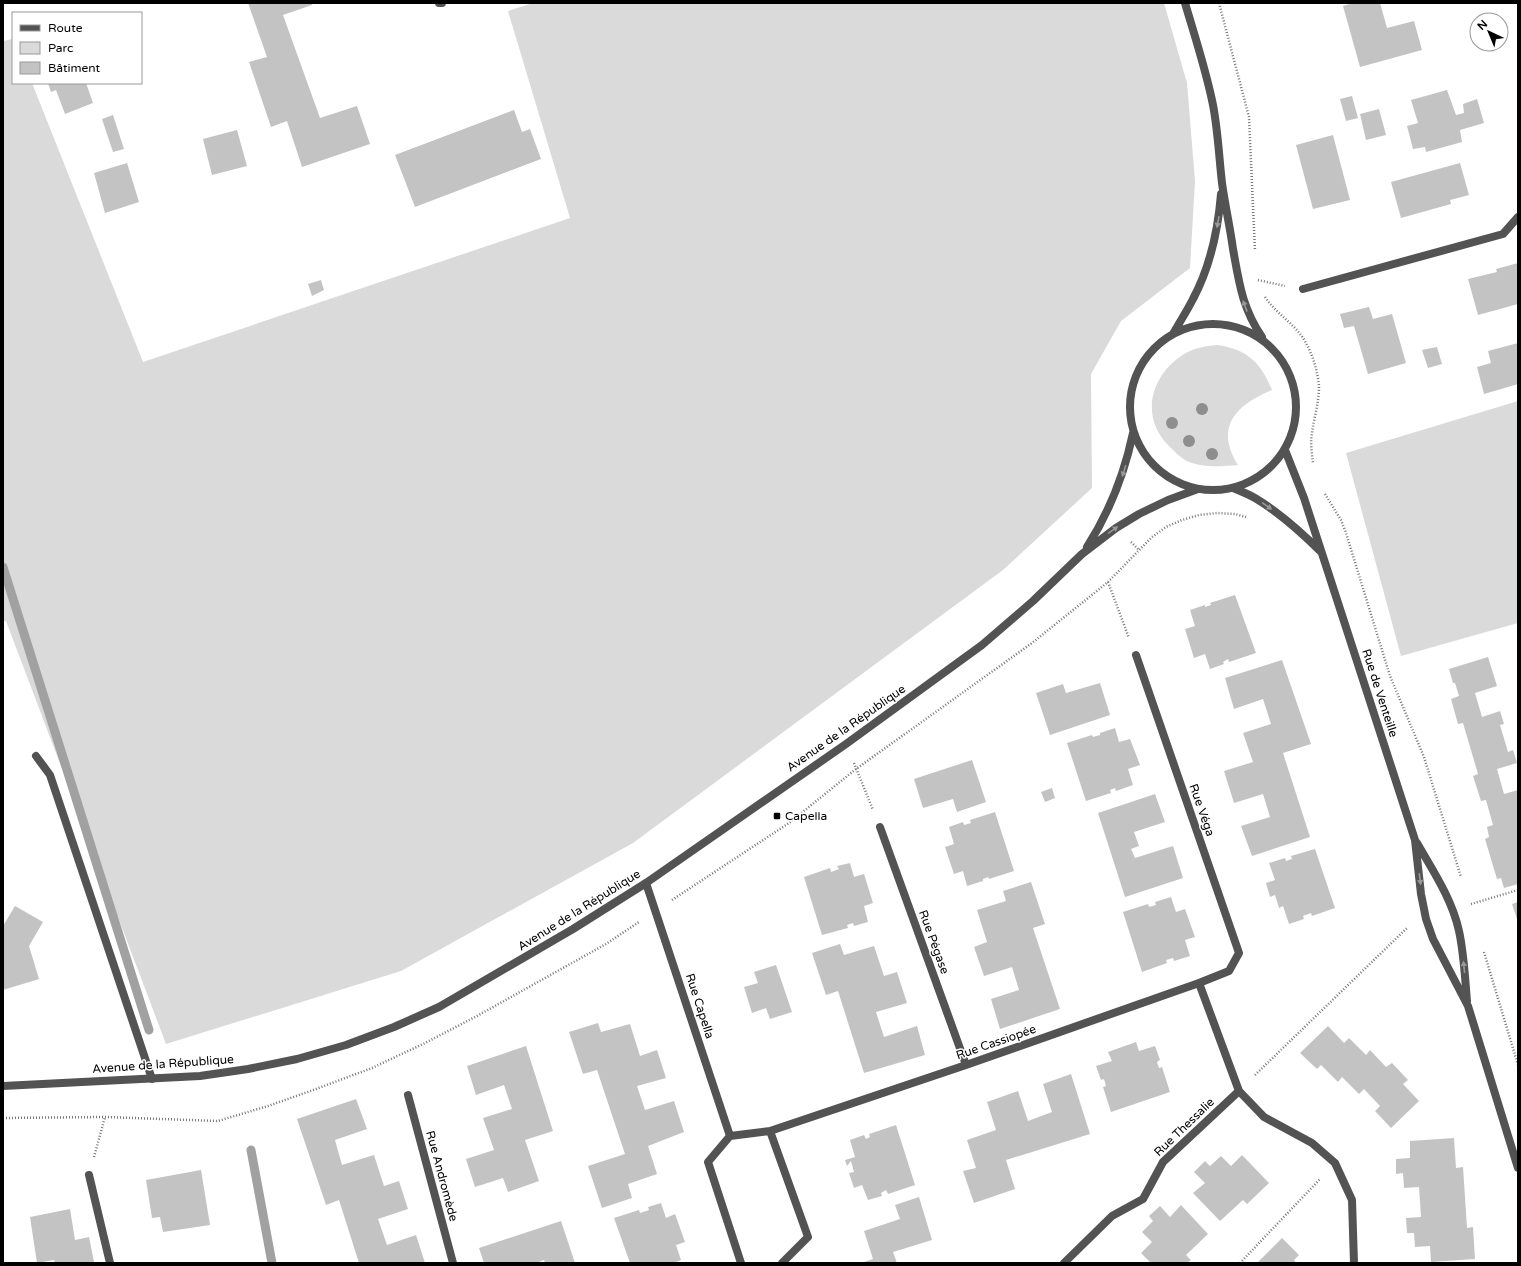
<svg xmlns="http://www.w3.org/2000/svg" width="1521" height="1266" font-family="'Varela Round',sans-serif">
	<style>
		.green { fill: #dadada }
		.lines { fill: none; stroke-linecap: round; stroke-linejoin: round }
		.stream { stroke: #a1a1a1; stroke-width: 9 }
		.building { fill: #c3c3c3 }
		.path { stroke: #757575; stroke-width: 2.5; stroke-dasharray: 1 2; stroke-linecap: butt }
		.service { stroke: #535353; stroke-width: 8 }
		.minor { stroke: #535353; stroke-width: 8 }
		.tertiary { stroke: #535353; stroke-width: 8 }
		.tree { fill: #8e8e8e }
		.oneway { fill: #989898 }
		.poi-dot { fill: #000; stroke: #fff; stroke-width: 1.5 }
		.labels { text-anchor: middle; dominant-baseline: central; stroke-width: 3; stroke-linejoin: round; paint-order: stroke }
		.street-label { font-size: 12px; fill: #000; stroke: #fff }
		.poi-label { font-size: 12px; fill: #000; stroke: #fff; text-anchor: start }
	</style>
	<rect width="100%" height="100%" fill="#fff"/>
	<path class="green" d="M533,3H1164L1187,83L1195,181L1190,268L1121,321L1091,374L1092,488L1003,570L633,843L401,971L166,1044L6,621H3V41L13,39V83H32L143,362L570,218L508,11Z
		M1217,345C1246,349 1261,362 1272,390C1236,405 1214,427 1238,465C1222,466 1207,468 1192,463C1182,460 1175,452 1168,445C1139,415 1152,374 1184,354C1194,348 1205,346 1217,345Z
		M1518,401V623L1401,656L1346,453Z"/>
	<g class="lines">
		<path class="stream" d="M3,567L149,1030
			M251,1150L272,1263"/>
	</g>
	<path class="building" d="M248,3H312V5L283,15L320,118L357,106L370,144L302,167L287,121L271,127L249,62L267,57Z
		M1353,3H1380L1387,28L1414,21L1422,50L1360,67L1343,6Z
		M48,83H86L93,103L65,114L56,90L51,92Z
		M1447,90L1456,115L1464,113L1463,104L1477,99L1484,123L1460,130L1462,142L1426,152L1425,147L1413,149L1407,126L1418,123L1411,100Z
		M1352,96L1358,118L1346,121L1340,99Z
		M1379,109L1386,135L1366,140L1360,114Z
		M514,110L522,132L530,129L541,159L415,207L395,155Z
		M113,115L124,149L113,152L102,119Z
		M237,130L247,166L212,175L203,139Z
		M1333,135L1350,200L1313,209L1296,145Z
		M127,163L139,202L105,213L94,173Z
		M1460,163L1469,195L1450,200L1451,204L1401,218L1391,182Z
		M1518,263V304L1478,315L1468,279L1497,272L1496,269Z
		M321,280L324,290L312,296L308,284Z
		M1369,307L1373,319L1392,314L1406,363L1368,374L1354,326L1344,328L1340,314Z
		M1518,343V384L1484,394L1477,367L1491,363L1488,351Z
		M1437,347L1442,364L1428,368L1422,350Z
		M1235,595L1256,653L1229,662L1228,659L1223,662L1224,664L1210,669L1205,654L1194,658L1185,629L1195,626L1190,610L1205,605V607L1211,605L1210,603Z
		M1488,657L1497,686L1475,693L1482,717L1500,711L1504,724L1500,725L1508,752L1513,750L1517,763L1497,769L1504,794L1518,790V884L1504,888L1501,878L1497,879L1485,839L1489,837L1487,827L1493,825L1486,800L1481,801L1473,776L1478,774L1463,723L1458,724L1451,699L1459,696L1455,683H1453L1449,669Z
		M1282,660L1311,744L1283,753L1310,837L1252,856L1241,826L1270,817L1263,794L1234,803L1224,771L1253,762L1243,733L1271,724L1263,699L1234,709L1225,678Z
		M1100,683L1110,715L1050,735L1036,693L1063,684L1066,693Z
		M1115,728L1119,742L1130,739L1140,765L1128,769L1133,785L1116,791L1115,788L1110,790L1111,793L1086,801L1067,743L1092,735L1093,737L1100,735V733Z
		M972,760L986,802L957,812L953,799L923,808L914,779Z
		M1052,788L1055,798L1045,802L1041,792Z
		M1155,794L1165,822L1134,832L1139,846L1131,849L1135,858L1173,846L1183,878L1125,897L1098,813Z
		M995,812L1014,871L989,879L988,877L983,879V881L967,886L963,871L954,874L945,847L954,844L949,827L963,822L964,825L971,823L970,820Z
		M1315,849L1335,908L1312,916L1311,913L1303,916L1304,919L1289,924L1283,906L1279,908L1275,895L1270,897L1266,883L1275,880L1269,863L1285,858L1286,861L1292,859L1291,856Z
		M850,863L854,877L864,874L873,903L864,906L868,922L854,926L853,923L847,925L848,928L822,935L804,877L830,868L831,872L839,869L837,866Z
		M1031,882L1045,924L1033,928L1060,1009L1000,1029L991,999L1019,990L1012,967L984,976L974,947L987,942L977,910L1006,901L1003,891Z
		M1171,897L1176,912L1185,909L1195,937L1185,940L1190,956L1174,961L1173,958L1166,960L1167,963L1142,972L1123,912L1148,904L1149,907L1156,905L1155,902Z
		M1518,902V922L1512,904Z
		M15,906L43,922L29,946L39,979L3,990V926Z
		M840,944L844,955L874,946L884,976L897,972L907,1003L876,1012L884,1037L917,1026L925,1055L864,1073L838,991L826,995L812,953Z
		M776,965L792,1012L770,1019L766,1008L752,1013L744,987L758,983L754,972Z
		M598,1023L601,1032L630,1024L640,1056L657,1050L666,1078L637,1086L645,1110L674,1101L684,1132L648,1146L657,1174L628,1184L632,1198L602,1208L588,1166L625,1154L597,1070L583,1074L569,1032Z
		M1328,1026L1344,1043L1349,1038L1366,1055L1370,1050L1386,1067L1392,1063L1408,1080L1403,1084L1419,1101L1391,1128L1375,1111L1380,1106L1364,1089L1359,1094L1342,1077L1338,1082L1321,1065L1317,1069L1300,1053Z
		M1136,1042L1139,1051L1155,1046L1160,1060L1157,1062L1159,1068L1162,1067L1170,1092L1111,1112L1103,1087L1106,1086L1104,1079L1101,1080L1096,1066L1112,1061L1108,1052Z
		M526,1046L553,1131L525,1140L539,1181L508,1192L503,1178L475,1187L466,1159L494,1150L483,1118L512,1109L504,1085L476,1095L467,1066Z
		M1071,1074L1090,1134L1006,1160L1015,1189L974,1203L963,1171L976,1168L967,1140L996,1130L987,1102L1018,1091L1028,1121L1052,1112L1043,1084Z
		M356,1099L367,1129L335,1140L342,1165L374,1155L384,1186L399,1181L408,1209L378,1219L387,1245L416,1235L425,1263H359L339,1200L326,1205L297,1119Z
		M896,1125L915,1185L888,1194L886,1190L881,1193L882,1196L868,1200L862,1185L854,1188L849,1173L854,1172L851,1161L847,1166L845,1160L855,1157L850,1140L864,1135L866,1139L870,1137L869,1134Z
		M1454,1138L1456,1168L1463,1167L1467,1228L1473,1227L1475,1259L1431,1262L1430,1246L1415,1247L1414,1233H1407L1406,1218L1421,1217L1419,1187L1404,1188L1403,1173L1396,1174V1159L1410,1158V1141Z
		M1242,1155L1269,1183L1247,1204L1243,1200L1220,1221L1193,1193L1205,1183L1194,1172L1205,1161L1210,1166L1221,1156L1231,1166Z
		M201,1170L210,1225L163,1232L160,1217L152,1218L146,1180Z
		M919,1197L932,1240L893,1252L897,1263H861L873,1259L864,1231L900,1219L895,1205Z
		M661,1203L666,1218L675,1214L685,1242L676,1245L681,1260L674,1263H630L614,1218L639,1210L640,1213L649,1210L648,1207Z
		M1181,1205L1208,1234L1186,1255L1191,1260L1187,1263H1151L1141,1253L1152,1242L1142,1232L1153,1221L1149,1216L1160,1206L1170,1217Z
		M70,1209L75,1240L89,1237L94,1262L55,1263L54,1260L37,1263L30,1217Z
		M561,1221L575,1263H545L544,1260L536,1263H484L479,1248Z
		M1282,1238L1299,1255L1294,1260L1296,1263H1259L1258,1262Z"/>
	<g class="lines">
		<path class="path" d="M1219,3L1249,117L1255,251
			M1258,280L1285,286
			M1265,297C1277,315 1296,324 1306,343C1313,356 1318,372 1319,387C1319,402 1314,418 1312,433C1310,443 1312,453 1313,463
			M1325,494L1341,520L1346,533L1390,676L1424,757L1461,877
			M1131,542L1139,550
			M1108,582L1129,638
			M854,763L873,810
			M672,900L789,823L856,769L1032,643L1108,582L1152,537L1166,527L1182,520L1199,515L1217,513L1235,514L1246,517
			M1471,904L1518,890
			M1484,952L1518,1065
			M1255,1075L1408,927
			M3,1118L105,1117L218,1121L268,1106L316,1089L372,1068L425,1043L477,1016L606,944L639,922
			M94,1157L105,1117
			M1240,1263L1320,1179"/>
		<path class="service" d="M1303,289L1503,234L1518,217
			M36,756L50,775L152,1079
			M89,1175L110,1263"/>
		<path class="minor" d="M439,3H442
			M880,827L966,1065
			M646,883L730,1136L708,1162L741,1263
			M1199,983L1239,1091
			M408,1095L453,1263
			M770,1131L966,1065L1199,983L1229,971L1239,953L1136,655
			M730,1136L770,1131L808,1237L782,1263
			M1064,1263L1112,1216L1143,1199L1163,1162L1239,1091L1264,1117L1312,1143L1335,1163L1352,1200L1354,1263"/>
		<path class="tertiary" d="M1185,3C1195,37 1206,70 1213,105C1218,131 1219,157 1222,183C1225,205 1230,227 1233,249C1239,282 1242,308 1262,337
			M1130 407a83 83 0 1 1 166 0a83 83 0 1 1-166 0Z
			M1173,334C1179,323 1187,311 1193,299C1210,267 1218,231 1221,194
			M1285,450L1304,498L1415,840L1421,894L1426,919L1433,939L1468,1006L1518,1168
			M1233,488C1240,491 1248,494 1255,498C1280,513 1300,531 1320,551
			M1087,547C1110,511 1124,476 1133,433
			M1417,843C1433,871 1452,899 1459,931C1464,954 1465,978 1467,1001
			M3,1086L200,1076L248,1069L297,1059L346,1045L394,1027L439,1007L573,929L646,883L846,744L982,645L1033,601L1082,554L1116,528L1139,514L1168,500L1198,489"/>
	</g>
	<g class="tree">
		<circle cx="1202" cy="409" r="6"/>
		<circle cx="1172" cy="423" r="6"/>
		<circle cx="1189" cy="441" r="6"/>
		<circle cx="1212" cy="454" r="6"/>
	</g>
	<defs><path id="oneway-solid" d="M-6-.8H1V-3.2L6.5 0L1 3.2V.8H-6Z"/></defs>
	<g class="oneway">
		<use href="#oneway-solid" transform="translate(1218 222) rotate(100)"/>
		<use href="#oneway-solid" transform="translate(1245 306) rotate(-110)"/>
		<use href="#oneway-solid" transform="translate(1124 471) rotate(107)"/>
		<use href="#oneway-solid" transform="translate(1267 506) rotate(35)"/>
		<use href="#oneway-solid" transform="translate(1113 530) rotate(-35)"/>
		<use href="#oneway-solid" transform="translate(1420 879) rotate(83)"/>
		<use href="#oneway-solid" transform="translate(1464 967) rotate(-96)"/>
	</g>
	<rect class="poi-dot" x="773" y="812" width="8" height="8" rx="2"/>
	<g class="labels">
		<g class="street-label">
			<text transform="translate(1380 693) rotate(72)">Rue de Venteille</text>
			<text transform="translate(846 728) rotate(-35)">Avenue de la République</text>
			<text transform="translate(1202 810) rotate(71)">Rue Véga</text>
			<text transform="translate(579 910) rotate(-32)">Avenue de la République</text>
			<text transform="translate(934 942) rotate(70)">Rue Pégase</text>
			<text transform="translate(700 1006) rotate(72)">Rue Capella</text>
			<text transform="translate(996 1042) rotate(-19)">Rue Cassiopée</text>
			<text transform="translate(163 1064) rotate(-4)">Avenue de la République</text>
			<text transform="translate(1184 1127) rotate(-44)">Rue Thessalie</text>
			<text transform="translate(442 1176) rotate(75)">Rue Andromède</text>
		</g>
		<g class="poi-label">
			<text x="785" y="816">Capella</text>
		</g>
	</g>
	<rect width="1521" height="1266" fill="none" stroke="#000000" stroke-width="8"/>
	<rect x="12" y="12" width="130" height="72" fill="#ffffff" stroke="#999999"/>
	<rect x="20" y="25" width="20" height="6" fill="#535353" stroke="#999999"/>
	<text x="48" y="32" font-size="12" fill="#000000">Route</text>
	<rect x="20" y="42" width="20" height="12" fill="#dadada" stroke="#999999"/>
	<text x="48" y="52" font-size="12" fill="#000000">Parc</text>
	<rect x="20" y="62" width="20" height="12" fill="#c3c3c3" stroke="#999999"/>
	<text x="48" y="72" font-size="12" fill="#000000">Bâtiment</text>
	<g transform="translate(1489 32) rotate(316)"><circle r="19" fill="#ffffff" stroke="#999999"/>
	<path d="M0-3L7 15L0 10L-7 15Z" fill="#000000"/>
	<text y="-6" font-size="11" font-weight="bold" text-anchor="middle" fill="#000000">N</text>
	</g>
</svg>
